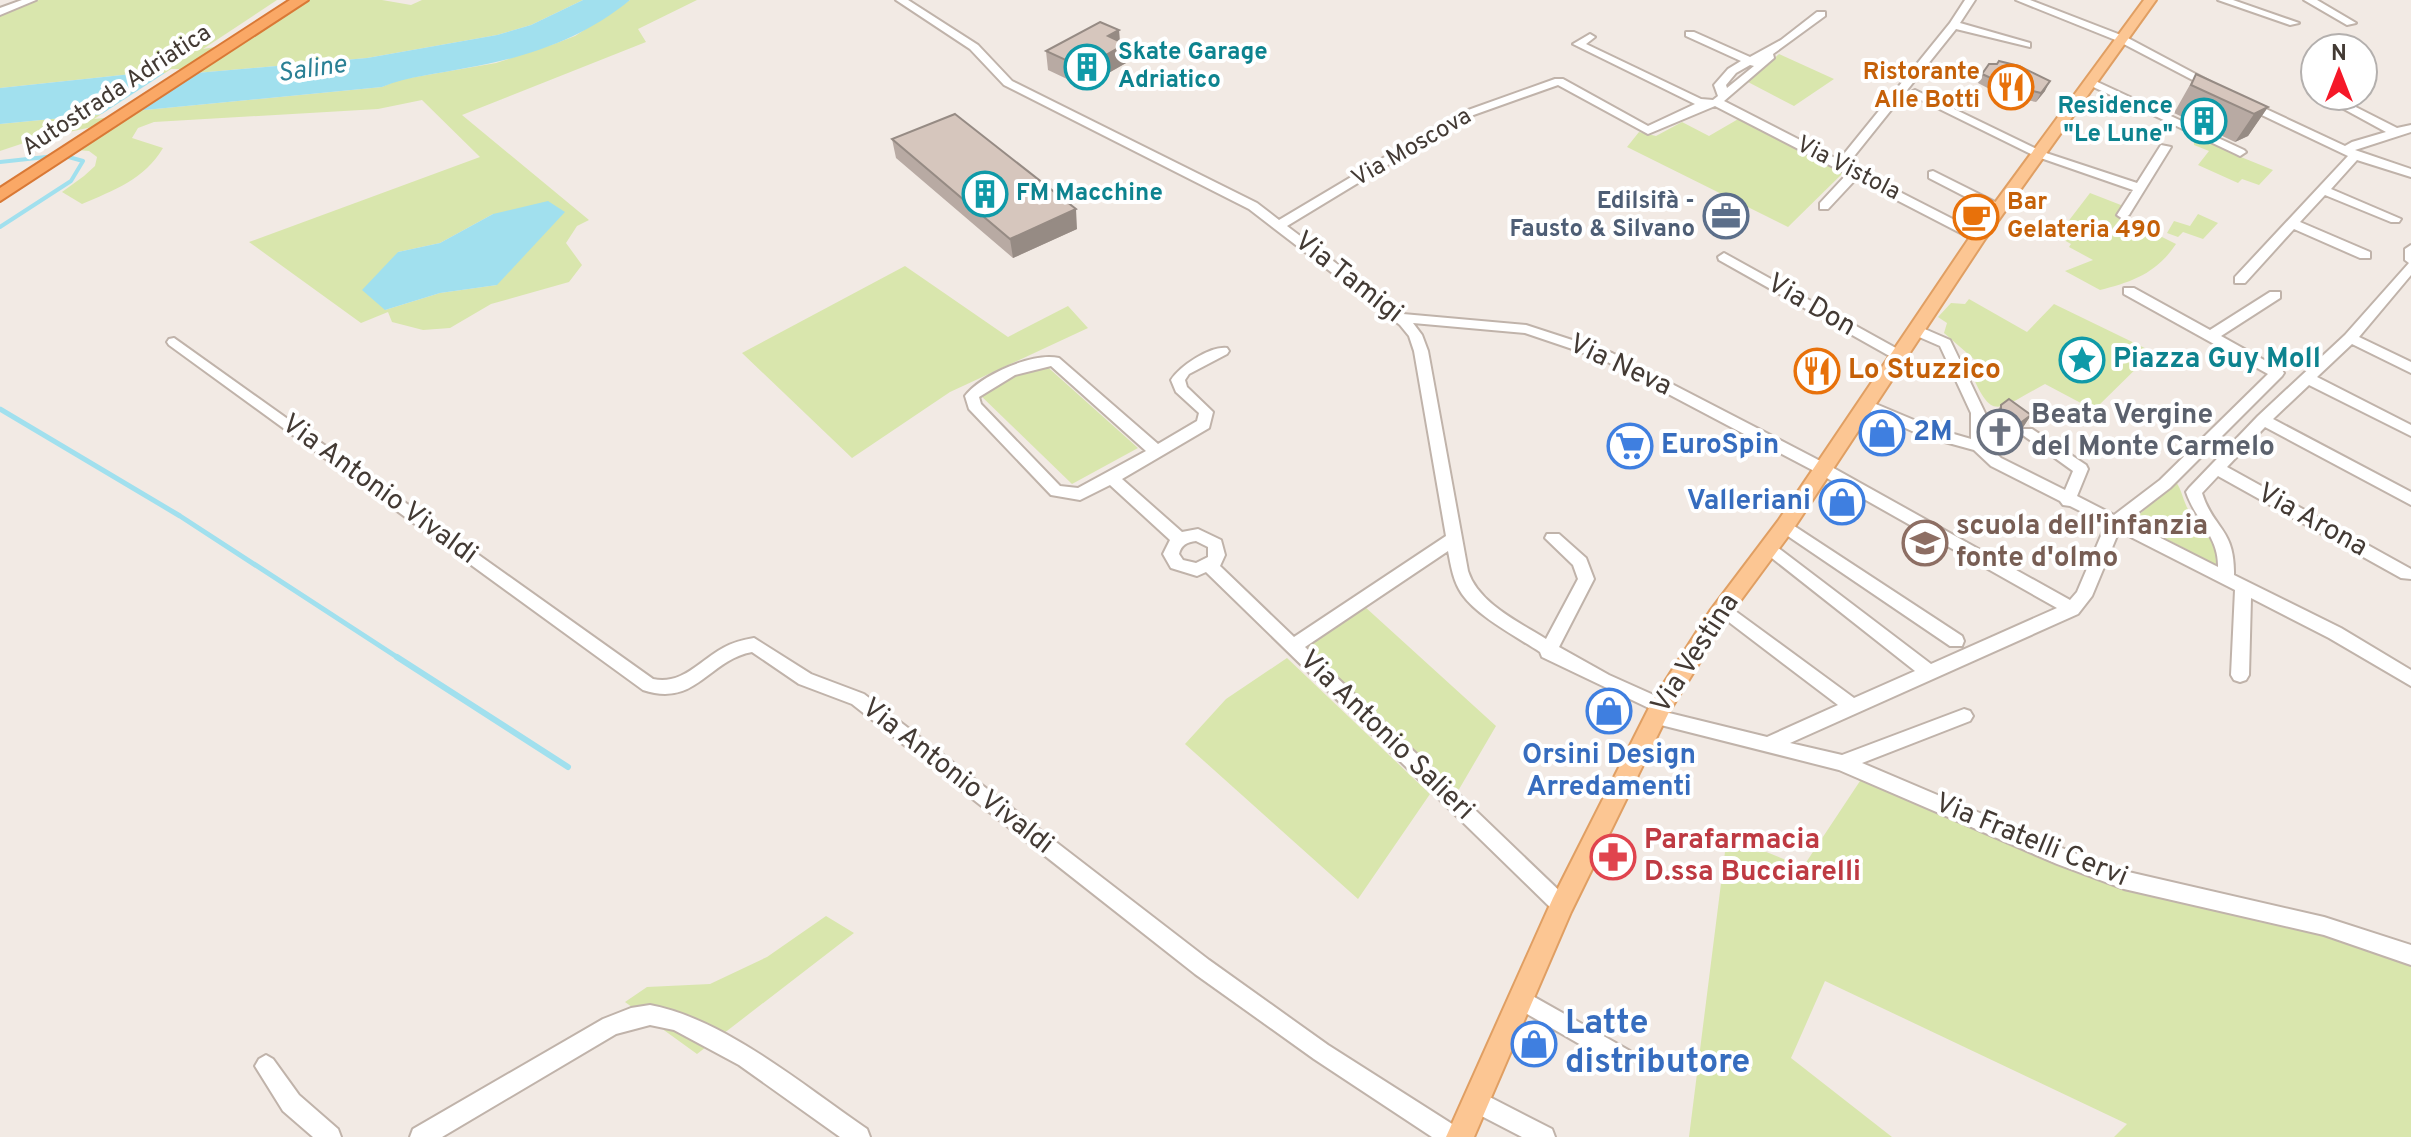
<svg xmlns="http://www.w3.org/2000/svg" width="2411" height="1137" font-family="Overpass,sans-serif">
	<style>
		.green { fill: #d9e6ad; fill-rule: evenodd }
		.water { fill: #a1e0ee }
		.pier { fill: #f2eae4 }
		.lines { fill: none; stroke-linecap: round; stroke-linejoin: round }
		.stream-far2 { stroke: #a1e0ee; stroke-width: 4 }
		.stream-far1 { stroke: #a1e0ee; stroke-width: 5 }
		.stream { stroke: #a1e0ee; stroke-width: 6 }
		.minor-casing { stroke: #c0b3aa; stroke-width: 4 }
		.major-casing { stroke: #e09f63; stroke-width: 4 }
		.highway-casing { stroke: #d97936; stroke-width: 4 }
		.minor { fill: #fff; fill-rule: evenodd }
		.major { fill: #fcc693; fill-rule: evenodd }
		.highway { fill: #faa866; fill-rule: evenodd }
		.wall { fill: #b8aaa3 }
		.shaded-wall { fill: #968b84 }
		.building { fill: #d6c6bd; stroke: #968b84; stroke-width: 2 }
		.labels { text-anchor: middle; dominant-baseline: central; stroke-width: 8; stroke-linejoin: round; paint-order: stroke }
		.far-culture-label { font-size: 24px; font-weight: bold; fill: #0d838f; stroke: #fff; text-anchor: start }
		.far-food-label { font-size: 24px; font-weight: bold; fill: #c56008; stroke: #fff; text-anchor: end }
		.far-street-label { font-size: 24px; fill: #433a34; stroke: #fff }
		.far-service-label { font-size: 24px; font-weight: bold; fill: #4e5e75; stroke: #fff; text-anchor: end }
		.far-water-label { font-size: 26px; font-style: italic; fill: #2b8095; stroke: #fff }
		.street-label { font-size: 28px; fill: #433a34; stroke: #fff }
		.culture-label { font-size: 28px; font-weight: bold; fill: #0d838f; stroke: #fff; text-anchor: start }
		.food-label { font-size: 28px; font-weight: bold; fill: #c56008; stroke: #fff; text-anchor: start }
		.worship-label { font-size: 28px; font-weight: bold; fill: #5b616d; stroke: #fff; text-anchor: start }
		.shop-label { font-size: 28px; font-weight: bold; fill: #366cbe; stroke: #fff; text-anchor: start }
		.education-label { font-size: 28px; font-weight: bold; fill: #785e54; stroke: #fff; text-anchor: start }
		.health-label { font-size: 28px; font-weight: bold; fill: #be3a42; stroke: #fff; text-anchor: start }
		.near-shop-label { font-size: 34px; font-weight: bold; fill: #366cbe; stroke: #fff; text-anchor: start }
	</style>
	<rect width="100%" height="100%" fill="#f2eae4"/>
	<path class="green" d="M39,0H277L203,49L244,42L310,0H382L411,5L422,0H583L531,25L497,35L367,58L196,73H141L0,88V14Z
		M630,0H697L638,29L646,42L462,115L589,220L577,226L566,243L582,265L569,282L491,304L450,328L423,330L392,322L388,312L361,323L249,242L480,157L422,100L378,109L154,122L138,128L132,138L163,148C144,180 114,190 82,204L62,192L84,176L95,166L97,157L89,151L77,150L119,121L33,140L0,151V124L382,87L398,80L496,63L554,44L575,36ZM493,214L497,285L440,293L385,310L398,252L440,243Z
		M1779,54L1834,79L1794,106L1748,82Z
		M1740,118L1844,172L1788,227L1627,147L1639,132L1656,136L1682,122L1709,136Z
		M2193,132L2242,155L2241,157L2273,170L2259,185L2242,179L2238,183L2198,165L2209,151L2194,145Z
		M2090,193L2126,207L2120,216L2176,244C2157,273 2132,282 2100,290L2065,271L2093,260L2069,247L2071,244L2057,236Z
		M2198,214L2218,223L2203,239L2183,232L2178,237L2167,233L2174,221L2190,226Z
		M905,266L1008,337L1068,306L1088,328L950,392L852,458L742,353Z
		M1969,299L2027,332L2054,304L2153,352L2094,410L2045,384C1993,412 1993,423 1967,364L1975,360L1944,333L1947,323L1938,317L1951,303L1965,304Z
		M1042,362L1138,448L1072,484L978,393Z
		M2176,482C2182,490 2183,501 2189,511C2203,533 2217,531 2216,565L2132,521Z
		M1364,606L1496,726L1458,791L1305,647Z
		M1287,658L1430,794L1358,899L1185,744L1226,699Z
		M1862,778L2102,882L2358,944L2411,964V1137H2114L2127,1124L1825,981L1791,1058L1892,1137H1689L1727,836L1803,867Z
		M826,916L854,933L697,1054L625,1002L647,987L710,984L767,957Z"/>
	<path class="water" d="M583,0H630C583,39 525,58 466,68C438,74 408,76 382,87L0,124V88L141,73H196L367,58L497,35L531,25Z
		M548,201L565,212L497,285L440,293L385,310L362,290L398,252L440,243L493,214Z"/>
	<path class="pier" d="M171,69H196L131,115L94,119Z"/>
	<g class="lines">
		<path class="stream-far2" d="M0,162L55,156
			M0,227L71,181L83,161L65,156"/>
		<path class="stream-far1" d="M0,409L180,516L400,659"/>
		<path class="stream" d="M397,657L568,767"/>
		<g class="minor-casing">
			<path id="minor" d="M22,0H36L0,15V8Z
				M896,0H908L978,45L1012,81L1257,203L1279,220L1457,114L1555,79H1563L1648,126L1695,104L1573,44L1590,34L1595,37L1586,44L1701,99L1713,100L1718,96L1714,85L1728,69L1741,61L1686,36V32H1694L1750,57L1781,40L1817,12H1825V16L1773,54L1774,58L1724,101L1839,160L1950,23L1965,0H1975L1960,23L2030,43V47L1956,29L1847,165L1982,234V240H1974L1856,179L1828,209H1820V203L1847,174L1715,106L1648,134L1558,85L1465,118L1287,226L1403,314L1526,325L1612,353L1828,465L2070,600L2077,592L2106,524L2070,506L2063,505L2060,501L1991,466L1974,450L1923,436L1861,408L1859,405L1861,402H1871L1933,428L1971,439V413L1940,346L1910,333V327H1920L1950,340L1985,413L1986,444L2001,458L2065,490L2073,471L2020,433L2022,429H2032L2086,465L2088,469L2077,496L2114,515L2160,480L2268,374L2124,294V288H2134L2210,330L2270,292H2280V298L2221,336L2282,370L2284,373L2282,376L2170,488L2127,521L2218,567C2219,536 2195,520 2186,492L2189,488L2258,416L2345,335L2409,263L2405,260V249L2411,245V275L2359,337L2411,362V373L2352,344L2317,377L2411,425V436L2309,385L2273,419L2411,492V505L2265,427L2227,467L2411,569V579L2401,578L2218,476L2202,493C2213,529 2235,528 2234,575L2341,628L2411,670V686L2329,638L2251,598L2249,675L2246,680L2240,682L2234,680L2231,675L2235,590L2119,531L2092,596L2078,614L1790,743L1842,755L1964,709L1970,711L1973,716L1970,721L1862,763L2069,851L2124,871L2324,917L2411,945V965L2324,935L2124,889L2057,864L1839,770L1649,722L1646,717L1653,710L1542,657L1540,652C1517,637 1477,616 1462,594C1453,581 1451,566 1448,551L1305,647L1569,900L1572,906L1569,912L1562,915L1555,912L1206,572L1197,576L1171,568L1163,554L1170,540L1110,485L1080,500L1051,495L969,409L965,396C981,375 1033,352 1059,358L1158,444L1197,421L1199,413L1176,392L1171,380C1180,366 1210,346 1227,348L1229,351L1227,354L1189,374L1185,380L1187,387L1213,412L1209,428L1122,479L1182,532L1198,529L1221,540L1225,555L1220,566L1294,637L1446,536L1414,351L1409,336L1400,325L1249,209L1004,85L970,49ZM1750,65L1754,66L1727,88L1726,85L1736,73ZM1413,323L1525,333L1602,359L1818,473L2057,608L1931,664L1769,541L1761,547L1763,551L1915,671L1854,698L1723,602L1717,603L1715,608L1717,613L1838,705L1767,737L1665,712L1670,706L1667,701L1609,675L1559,647L1594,579L1586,558L1559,534H1547L1545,538L1573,565L1578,579L1546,639C1519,622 1478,603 1468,571L1428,351L1422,335ZM1051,366L1146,451L1078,488L1060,486L981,404L979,397L1015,375ZM1196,541L1208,547V557L1196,563L1183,560L1179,554C1181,545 1187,542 1196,541Z
				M2016,0H2030L2126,37L2218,86L2208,88L2118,41Z
				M2218,0H2233L2299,23L2290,25Z
				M2304,0H2317L2356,23L2347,25Z
				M2091,79L2244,150L2246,152L2240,156L2236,154L2087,84L2085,82Z
				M1915,90L2043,152L2137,183L2161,145L2171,147L2129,215L2123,219L2117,215L2133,190L2035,156L1911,95L1909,93Z
				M2320,96H2334L2397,128L2411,125V132L2355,150L2411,169V177L2357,160L2331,189L2401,219L2399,222H2391L2325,195L2300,222L2370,252V258H2360L2294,229L2245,283H2235V277L2348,156L2243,106V102H2251L2345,146L2352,142L2386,132Z
				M1933,171L2003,206L2005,209L1999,213L1995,212L1929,178V172Z
				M1724,253L1903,352L1905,355L1903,358H1893L1719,260L1718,257Z
				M174,338L653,679C683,685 699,661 723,648C733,642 743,640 754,638L811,674L864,694L1209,960L1328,1045L1460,1129L1463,1137H1432L1314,1059L1195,974L852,704L799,684L752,652C708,660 696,708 643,690L169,345L167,342L169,339Z
				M1785,520L1962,636L1964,641L1962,646H1950L1779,530L1777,526Z
				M1522,990L1630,1051L1634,1058L1630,1065L1623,1069L1616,1065L1515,1007L1512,1000L1515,993Z
				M650,1005C725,1019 804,1086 867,1129L870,1137H840L739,1065L674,1030L650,1025L616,1034L442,1137H410L413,1129L603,1019L631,1008Z
				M266,1055L273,1059L299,1095L338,1129L341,1137H313L283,1111L255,1066L259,1059Z
				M1476,1090L1552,1129L1555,1137H1522L1468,1109L1465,1101L1468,1093Z"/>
		</g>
		<g class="major-casing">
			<path id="major" d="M2144,0H2156L1985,239L1792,531L1724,623L1669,712L1571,912L1474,1137H1446L1553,898L1653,700L1710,611L1778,521L1972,234Z"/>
		</g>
		<g class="highway-casing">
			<path id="highway" d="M290,0H308L0,201V188Z"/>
		</g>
		<use href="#minor" class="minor"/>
		<use href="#major" class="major"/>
		<use href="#highway" class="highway"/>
	</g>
	<path class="wall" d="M1119,30L1120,42L1125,44L1126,63L1084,87L1048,70L1046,51Z
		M1982,74L2045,91L2036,102L1999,94L1978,83Z
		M2196,74L2268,107L2248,136L2235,142L2174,113Z
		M892,139L1077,229L1013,258L896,158Z
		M2001,405L2031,415L2018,435L2002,447L1989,439L1988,425Z"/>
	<path class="shaded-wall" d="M1119,30L1120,47L1125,44L1126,63L1084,87L1083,68L1108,36Z
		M2050,81L2045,91L2036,102L2041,93Z
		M2268,107L2248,136L2235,142L2254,114Z
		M1076,209L1077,229L1013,258L1010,239Z
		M2031,415L2018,435L2002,447L2015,427Z"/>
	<path class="building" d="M1100,22L1119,30L1108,36L1125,44L1083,68L1046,51Z
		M1999,61L2019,66L2050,81L2041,93L2004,84L1982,74L1989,64H1997Z
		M2196,74L2268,107L2254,114L2191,85Z
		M955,114L1076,209L1010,239L892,139Z
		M2009,399L2031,415L2015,427L2001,419V405Z"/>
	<defs>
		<g id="building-ring" transform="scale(2.3)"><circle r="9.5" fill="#fff" stroke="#0f9aa8" stroke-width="1.5"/><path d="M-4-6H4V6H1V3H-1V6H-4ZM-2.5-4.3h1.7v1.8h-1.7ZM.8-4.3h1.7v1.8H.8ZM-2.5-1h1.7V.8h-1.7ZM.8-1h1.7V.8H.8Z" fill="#0f9aa8"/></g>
		<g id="restaurant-ring" transform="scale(2.3)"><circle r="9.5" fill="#fff" stroke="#e8710a" stroke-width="1.5"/><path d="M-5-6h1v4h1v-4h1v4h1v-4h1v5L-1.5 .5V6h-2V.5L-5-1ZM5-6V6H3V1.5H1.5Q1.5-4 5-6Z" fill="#e8710a"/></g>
		<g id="office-ring" transform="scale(2.3)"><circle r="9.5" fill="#fff" stroke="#5c6f8a" stroke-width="1.5"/><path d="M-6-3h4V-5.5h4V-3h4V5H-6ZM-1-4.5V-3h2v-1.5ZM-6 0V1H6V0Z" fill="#5c6f8a"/></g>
		<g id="cafe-ring" transform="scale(2.3)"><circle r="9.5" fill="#fff" stroke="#e8710a" stroke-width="1.5"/><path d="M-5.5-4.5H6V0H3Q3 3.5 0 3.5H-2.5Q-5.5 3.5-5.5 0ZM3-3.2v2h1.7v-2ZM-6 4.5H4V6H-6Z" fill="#e8710a"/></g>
		<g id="sight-ring" transform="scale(2.3)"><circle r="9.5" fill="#fff" stroke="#0f9aa8" stroke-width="1.5"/><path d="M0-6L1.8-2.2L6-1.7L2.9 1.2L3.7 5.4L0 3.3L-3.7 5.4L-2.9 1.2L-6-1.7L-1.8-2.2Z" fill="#0f9aa8"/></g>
		<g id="church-ring" transform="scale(2.3)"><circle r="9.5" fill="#fff" stroke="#6b7280" stroke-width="1.5"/><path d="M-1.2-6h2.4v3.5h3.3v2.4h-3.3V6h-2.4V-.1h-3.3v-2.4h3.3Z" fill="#6b7280"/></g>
		<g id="shop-ring" transform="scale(2.3)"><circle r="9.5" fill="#fff" stroke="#3f7fe0" stroke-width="1.5"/><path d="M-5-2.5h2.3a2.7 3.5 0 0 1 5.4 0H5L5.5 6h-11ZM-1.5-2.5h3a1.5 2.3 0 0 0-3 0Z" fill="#3f7fe0"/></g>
		<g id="supermarket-ring" transform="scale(2.3)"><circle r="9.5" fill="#fff" stroke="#3f7fe0" stroke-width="1.5"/><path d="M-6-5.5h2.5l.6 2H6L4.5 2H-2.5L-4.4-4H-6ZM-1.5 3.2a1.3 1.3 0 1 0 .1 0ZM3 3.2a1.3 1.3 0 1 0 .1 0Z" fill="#3f7fe0"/></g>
		<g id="school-ring" transform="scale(2.3)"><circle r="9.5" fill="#fff" stroke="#8d6e63" stroke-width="1.5"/><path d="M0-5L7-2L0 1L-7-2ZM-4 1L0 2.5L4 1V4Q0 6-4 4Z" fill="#8d6e63"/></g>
		<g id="pharmacy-ring" transform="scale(2.3)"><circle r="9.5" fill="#fff" stroke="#e0444e" stroke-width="1.5"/><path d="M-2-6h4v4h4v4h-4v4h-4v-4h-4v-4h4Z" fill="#e0444e"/></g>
	</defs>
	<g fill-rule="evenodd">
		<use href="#building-ring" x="1087" y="67"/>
		<use href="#restaurant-ring" x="2011" y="87"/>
		<use href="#building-ring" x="2204" y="121"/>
		<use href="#building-ring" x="985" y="194"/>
		<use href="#office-ring" x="1726" y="216"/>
		<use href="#cafe-ring" x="1976" y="217"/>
		<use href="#sight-ring" x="2082" y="360"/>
		<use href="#restaurant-ring" x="1817" y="371"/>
		<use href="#church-ring" x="2000" y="432"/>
		<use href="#shop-ring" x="1882" y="433"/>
		<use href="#supermarket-ring" x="1630" y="446"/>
		<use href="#shop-ring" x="1842" y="502"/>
		<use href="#school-ring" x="1925" y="543"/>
		<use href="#shop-ring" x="1609" y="711"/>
		<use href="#pharmacy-ring" x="1613" y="857"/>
		<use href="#shop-ring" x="1534" y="1044"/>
	</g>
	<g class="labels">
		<g class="far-culture-label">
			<text x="1118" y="53">Skate Garage<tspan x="1118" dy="28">Adriatico</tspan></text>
			<text x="2173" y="107" text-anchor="end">Residence<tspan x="2173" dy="28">"Le Lune"</tspan></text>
			<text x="1016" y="194">FM Macchine</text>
		</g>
		<g class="far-food-label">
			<text x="1980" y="73">Ristorante<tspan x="1980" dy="28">Alle Botti</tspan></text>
			<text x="2007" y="203" text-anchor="start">Bar<tspan x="2007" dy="28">Gelateria 490</tspan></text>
		</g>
		<g class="far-street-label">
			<text transform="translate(117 91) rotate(-33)">Autostrada Adriatica</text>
			<text transform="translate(1412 148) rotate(-30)">Via Moscova</text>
			<text transform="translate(1848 169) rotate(27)">Via Vistola</text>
		</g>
		<g class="far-service-label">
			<text x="1695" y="202">Edilsifà -<tspan x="1695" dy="28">Fausto &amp; Silvano</tspan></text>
		</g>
		<g class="far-water-label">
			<text transform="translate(312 70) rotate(-8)">Saline</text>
		</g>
		<g class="street-label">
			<text transform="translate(1348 278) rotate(38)">Via Tamigi</text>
			<text transform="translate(1811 306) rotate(30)">Via Don</text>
			<text transform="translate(1620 366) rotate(25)">Via Neva</text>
			<text transform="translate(379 490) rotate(36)">Via Antonio Vivaldi</text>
			<text transform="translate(2312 521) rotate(29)">Via Arona</text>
			<text transform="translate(1696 654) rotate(-57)">Via Vestina</text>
			<text transform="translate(1386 736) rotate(44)">Via Antonio Salieri</text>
			<text transform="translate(957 777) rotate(38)">Via Antonio Vivaldi</text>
			<text transform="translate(2031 841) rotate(22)">Via Fratelli Cervi</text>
		</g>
		<g class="culture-label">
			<text x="2113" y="360">Piazza Guy Moll</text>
		</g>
		<g class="food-label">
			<text x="1848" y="371">Lo Stuzzico</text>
		</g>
		<g class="worship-label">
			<text x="2031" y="416">Beata Vergine<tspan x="2031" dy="32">del Monte Carmelo</tspan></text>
		</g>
		<g class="shop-label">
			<text x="1913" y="433">2M</text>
			<text x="1661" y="446">EuroSpin</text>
			<text x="1811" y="502" text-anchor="end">Valleriani</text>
			<text x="1609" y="756" text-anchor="middle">Orsini Design<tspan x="1609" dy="32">Arredamenti</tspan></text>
		</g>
		<g class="education-label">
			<text x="1956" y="527">scuola dell'infanzia<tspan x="1956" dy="32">fonte d'olmo</tspan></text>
		</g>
		<g class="health-label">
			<text x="1644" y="841">Parafarmacia<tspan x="1644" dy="32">D.ssa Bucciarelli</tspan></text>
		</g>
		<g class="near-shop-label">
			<text x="1565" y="1024">Latte<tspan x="1565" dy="39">distributore</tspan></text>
		</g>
	</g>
	<g transform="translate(2339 72)"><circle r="38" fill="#ffffff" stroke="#b4b0ae" stroke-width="2"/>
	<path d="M0-6L14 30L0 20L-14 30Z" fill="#f51828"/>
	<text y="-12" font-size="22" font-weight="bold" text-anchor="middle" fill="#433a34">N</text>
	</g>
</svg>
